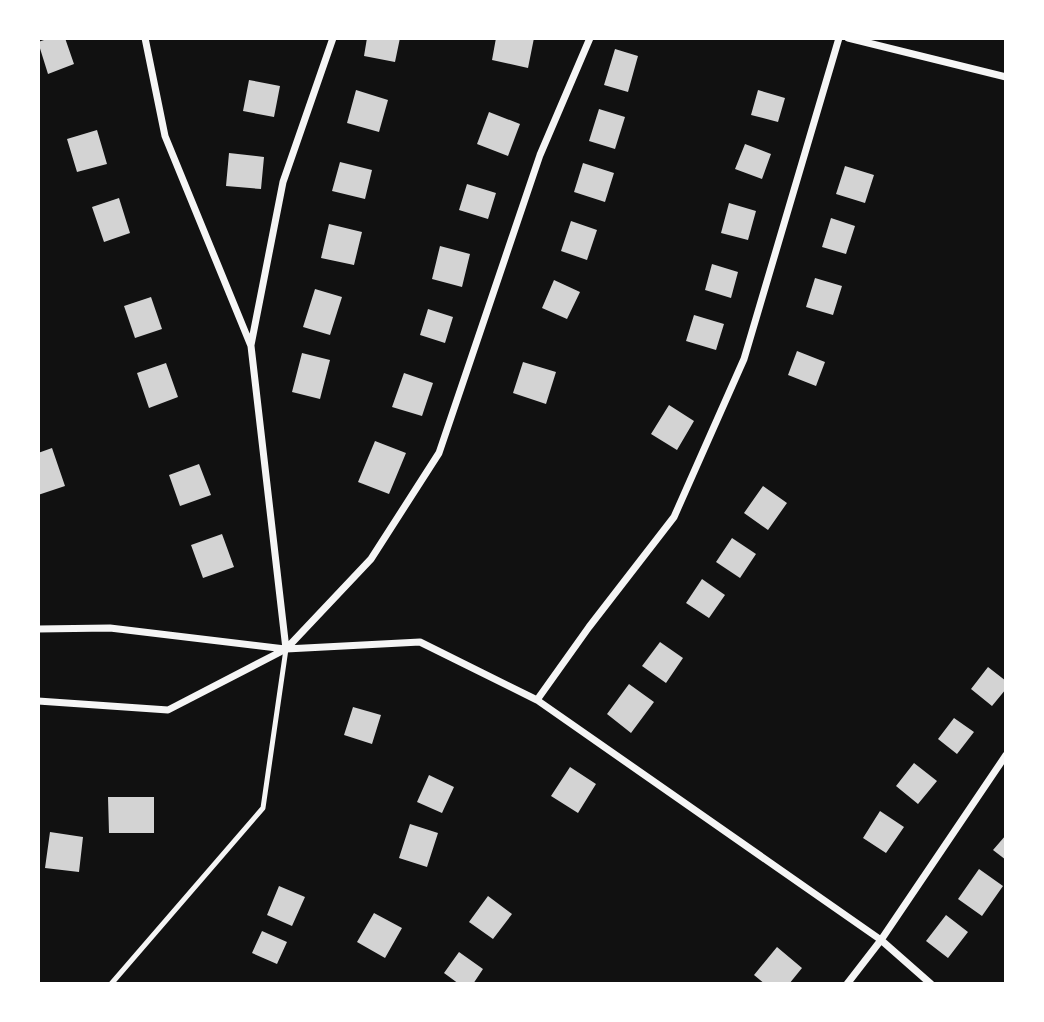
<svg xmlns="http://www.w3.org/2000/svg" width="1044" height="1022" font-family="'Sofia Sans Condensed',sans-serif">
	<style>
		.building { fill: #d3d3d3 }
		.lines { fill: none; stroke-linecap: round; stroke-linejoin: round }
		.service { stroke: #f5f5f5; stroke-width: 5 }
		.minor { stroke: #f5f5f5; stroke-width: 7 }
	</style>
	<rect width="100%" height="100%" fill="#111"/>
	<path class="building" d="M50,38H65L74,64L48,74L38,42Z
		M367,38H400L395,62L364,56Z
		M496,38H534L528,68L492,60Z
		M615,49L638,56L628,92L604,85Z
		M249,80L280,86L274,117L243,111Z
		M356,90L388,100L379,132L347,123Z
		M758,90L785,98L778,122L751,115Z
		M599,109L625,117L615,149L589,141Z
		M489,112L520,124L508,156L477,144Z
		M97,130L107,164L77,172L67,139Z
		M745,144L771,154L762,179L735,169Z
		M229,153L264,157L261,189L226,186Z
		M340,162L372,170L365,199L332,191Z
		M583,163L614,173L605,202L574,192Z
		M845,166L874,175L865,203L836,194Z
		M467,184L496,193L488,219L459,210Z
		M119,198L130,233L104,242L92,207Z
		M729,203L756,211L748,240L721,233Z
		M831,218L855,226L846,254L822,247Z
		M571,221L597,230L587,260L561,251Z
		M329,224L362,232L354,265L321,258Z
		M440,246L470,254L462,287L432,279Z
		M712,264L738,272L731,298L705,290Z
		M815,278L842,286L833,315L806,307Z
		M554,280L580,292L567,319L542,308Z
		M315,289L342,297L330,335L303,327Z
		M151,297L162,329L135,338L124,306Z
		M428,309L453,317L445,343L420,335Z
		M694,315L724,324L716,350L686,341Z
		M797,351L825,362L816,386L788,375Z
		M302,353L330,360L320,399L292,392Z
		M523,362L556,372L546,404L513,393Z
		M166,363L178,397L149,408L137,373Z
		M404,373L433,383L422,416L392,407Z
		M669,405L694,421L677,450L651,434Z
		M375,441L406,453L389,494L358,482Z
		M52,448L65,486L38,495V453Z
		M199,464L211,495L180,506L169,475Z
		M763,486L787,503L768,530L744,513Z
		M222,534L234,567L203,578L191,545Z
		M732,538L756,554L740,578L716,562Z
		M702,579L725,595L709,618L686,603Z
		M660,642L683,658L666,683L642,666Z
		M988,667L1006,681V689L992,706L971,689Z
		M629,684L654,702L631,733L607,714Z
		M353,707L381,715L372,744L344,735Z
		M954,718L974,732L957,754L938,739Z
		M914,763L937,781L918,804L896,786Z
		M570,767L596,784L578,813L551,796Z
		M429,775L454,787L442,813L417,802Z
		M108,797H154V833H109Z
		M880,811L904,827L886,853L863,838Z
		M410,824L438,833L427,867L399,858Z
		M50,832L83,837L79,872L45,868Z
		M1006,835V860L993,850Z
		M979,869L1003,886L982,916L958,899Z
		M279,886L305,897L292,926L267,915Z
		M488,896L512,914L493,939L469,922Z
		M374,913L402,928L385,958L357,942Z
		M946,915L968,932L948,958L926,941Z
		M262,931L287,942L277,964L252,953Z
		M777,947L802,968L789,984H765L754,975Z
		M459,952L483,969L473,984H459L444,973Z"/>
	<g class="lines">
		<path class="service" d="M111,984L263,808L286,649"/>
		<path class="minor" d="M145,38L165,136L251,346L286,649L420,642L537,700L881,940L931,984
			M848,38L1006,77
			M251,345L283,182L333,38
			M38,629L110,628L285,649
			M537,700L589,627L674,517L744,359L839,38
			M38,701L168,710L286,649L371,559L439,453L540,155L590,38
			M847,984L881,940L1006,755"/>
	</g>
	<rect width="1044" height="1022" fill="none" stroke="#ffffff" stroke-width="80"/>
</svg>
